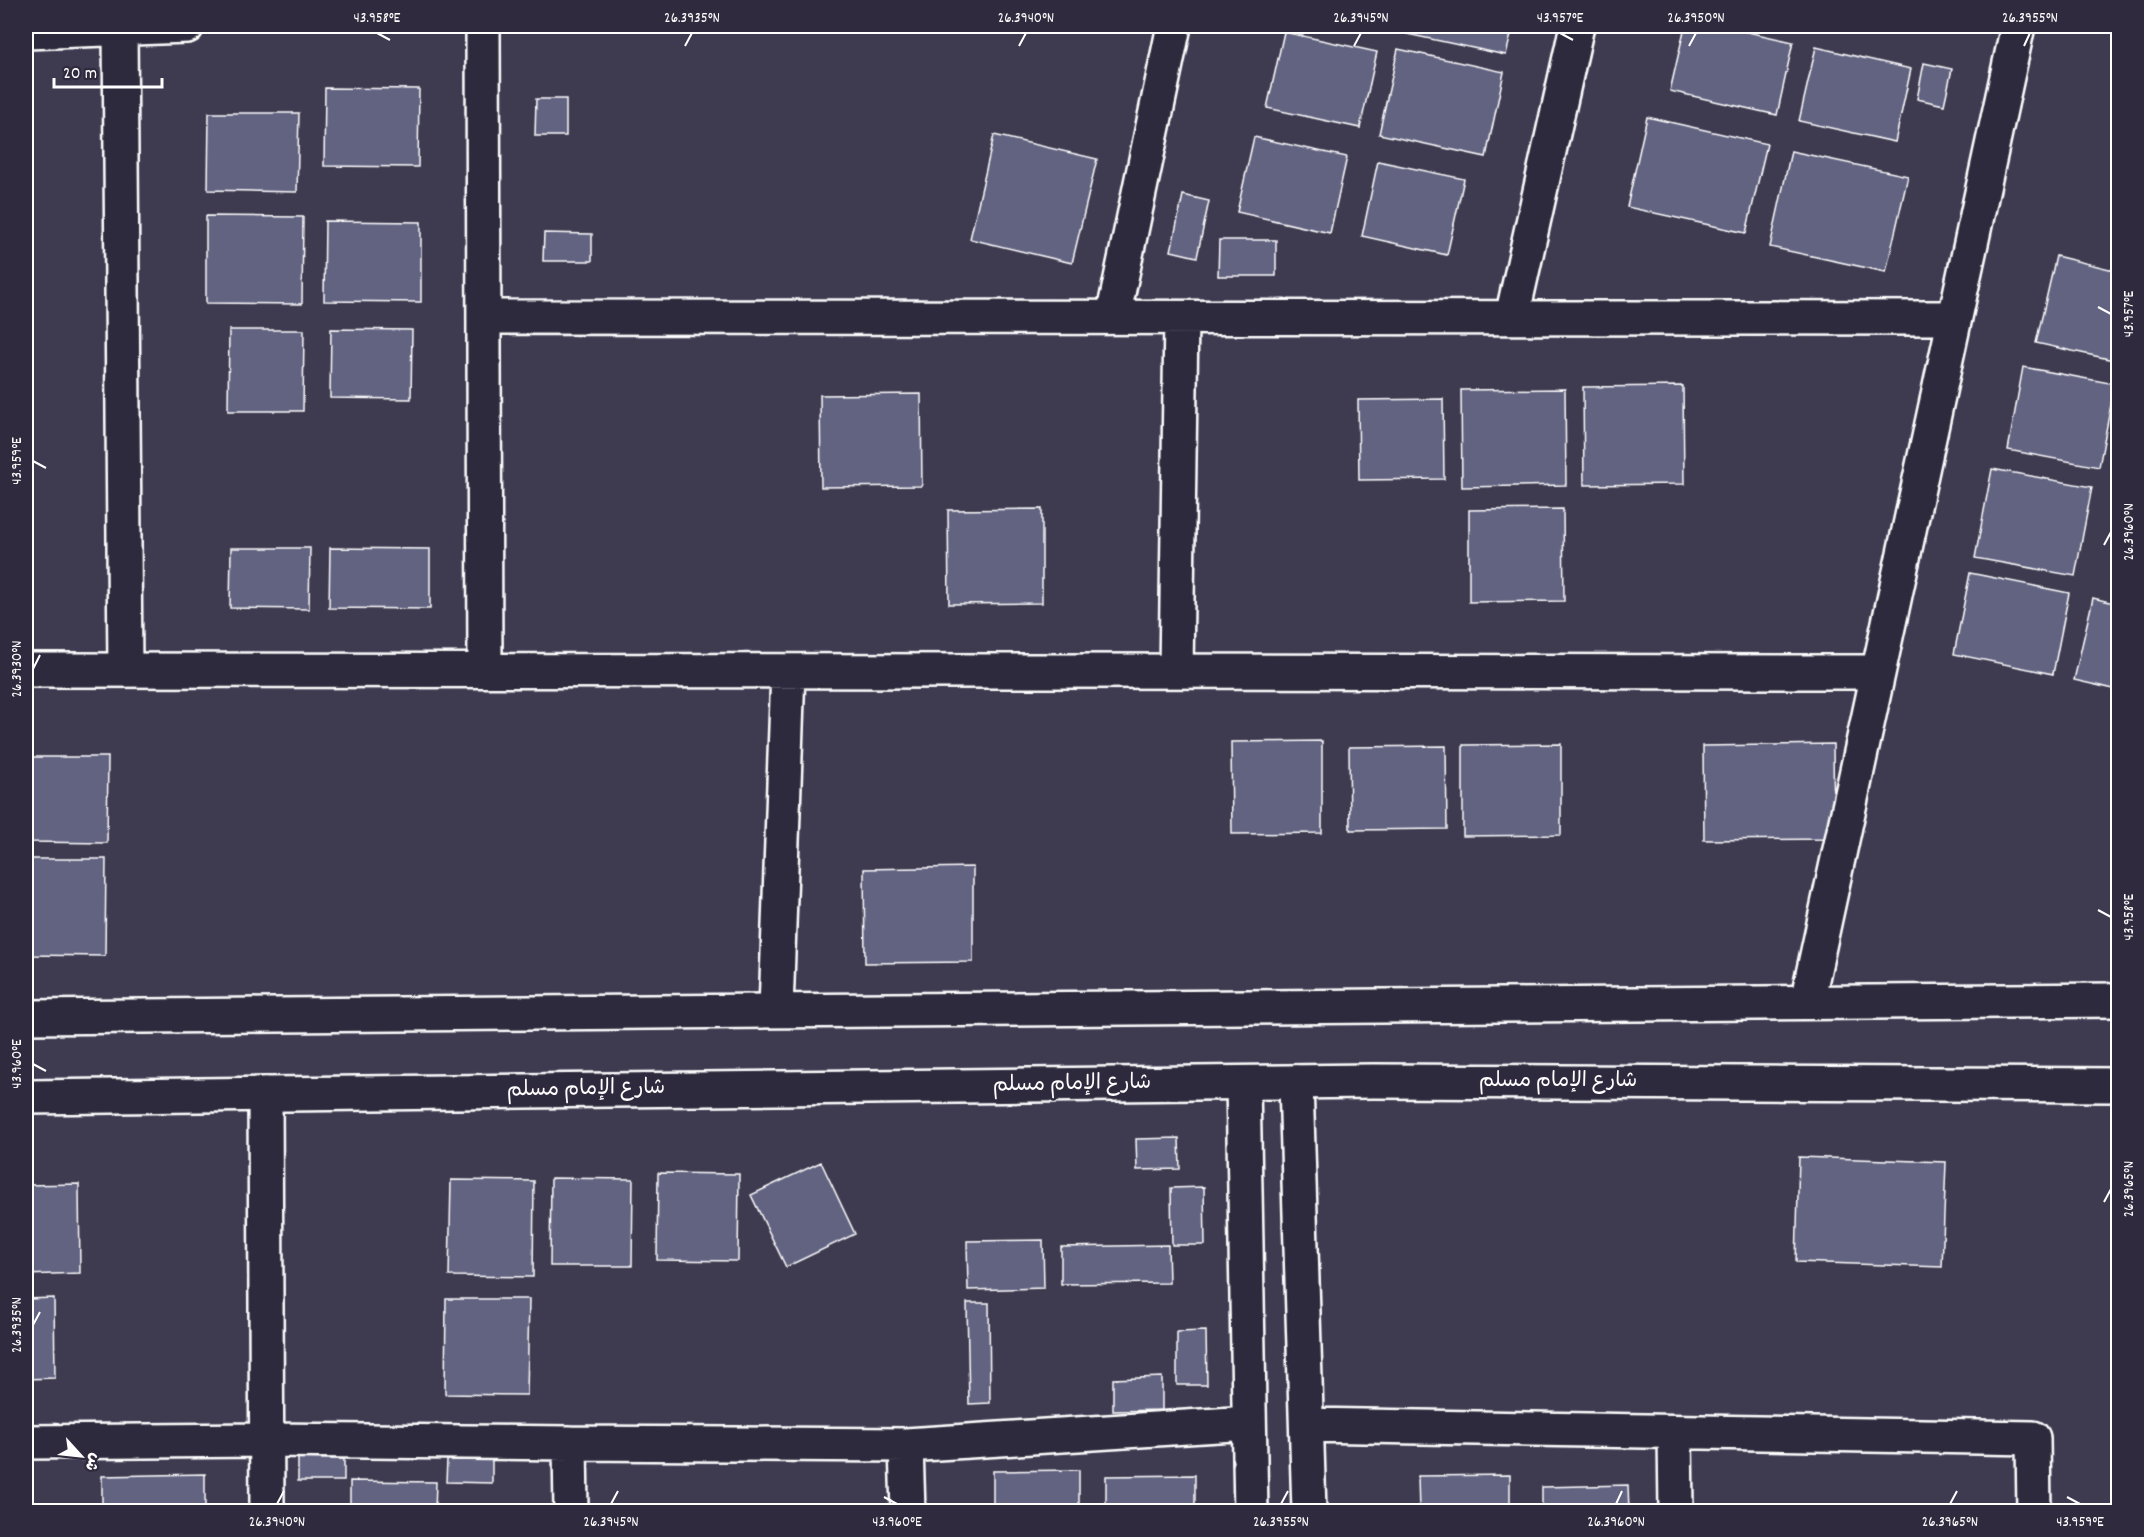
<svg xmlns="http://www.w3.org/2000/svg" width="2144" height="1537" font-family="Dekko,'Playpen Sans Arabic',sans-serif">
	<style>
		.building { fill: #626381; stroke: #fff; stroke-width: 1.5 }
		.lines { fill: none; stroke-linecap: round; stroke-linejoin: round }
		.street-casing { stroke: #fff; stroke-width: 38 }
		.secondary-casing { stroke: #fff; stroke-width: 38 }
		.street { stroke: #2f2a3d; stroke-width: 33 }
		.secondary { stroke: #2f2a3d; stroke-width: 33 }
		.ticks { fill: none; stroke: #fff; stroke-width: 2 }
		.labels { text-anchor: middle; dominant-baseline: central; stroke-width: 5; stroke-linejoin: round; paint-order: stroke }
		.street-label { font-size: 21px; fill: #fff; stroke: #2f2a3d }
		.neatline { fill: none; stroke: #fff; stroke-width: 2 }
		.ticks-label { font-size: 15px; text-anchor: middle; fill: #fff }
	</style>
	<rect width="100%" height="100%" fill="#3e3b51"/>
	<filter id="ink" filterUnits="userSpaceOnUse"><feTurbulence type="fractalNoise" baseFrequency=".0167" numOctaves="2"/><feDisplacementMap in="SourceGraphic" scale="12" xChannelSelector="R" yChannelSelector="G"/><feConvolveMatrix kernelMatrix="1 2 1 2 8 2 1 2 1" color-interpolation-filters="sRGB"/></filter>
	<g filter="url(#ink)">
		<path class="building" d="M1409,26H1513L1506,55L1407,34Z
			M1685,26H1721L1793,42L1777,115L1670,91Z
			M1865,26H1902L1900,33Z
			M1284,32L1377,52L1360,128L1267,108Z
			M1816,47L1911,69L1895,142L1799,121Z
			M1398,49L1504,72L1486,157L1379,134Z
			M1924,63L1952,69L1944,105L1917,99Z
			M325,88L419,89L418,167L324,166Z
			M536,99H566V136H535Z
			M209,113H299L297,192L208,190Z
			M1647,117L1767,144L1746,233L1627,207Z
			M994,135L1097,159L1072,263L970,239Z
			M1254,137L1347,157L1330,233L1237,212Z
			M1791,151L1908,176L1886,272L1770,247Z
			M1378,161L1464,179L1447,255L1362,236Z
			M1183,195L1209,201L1197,257L1171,251Z
			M206,216L303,217L302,304L206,303Z
			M325,221L421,222V302L324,301Z
			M544,233L592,234V261H543Z
			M1219,240H1276V276H1218Z
			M2056,256L2118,271V361L2036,343Z
			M331,329L412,330L411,399L330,398Z
			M229,330H304L303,411H228Z
			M2023,367L2115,384L2099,467L2008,450Z
			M1683,386L1684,484L1584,485L1583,387Z
			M1565,389L1566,485L1462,487L1461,390Z
			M921,394L922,486L821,487L820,395Z
			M1443,399L1444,479L1359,480L1358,400Z
			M1992,469L2092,487L2075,576L1975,558Z
			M1042,509V603L949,604L948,510Z
			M1563,509L1564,601L1469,602V510Z
			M231,548H310L309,609L230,608Z
			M330,548L430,549V609L329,608Z
			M1970,573L2069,593L2053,674L1954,654Z
			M2093,598L2118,604V690L2074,680Z
			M1322,741V833L1232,834L1231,742Z
			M1561,744V835L1463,836V745Z
			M1833,744L1834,839L1704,840L1703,746Z
			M1446,746L1447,829L1350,830L1349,747Z
			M28,757H108L107,843L27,842Z
			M26,859H106L105,956L26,955Z
			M973,867V962L865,963L864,869Z
			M1179,1138L1180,1169L1137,1170L1136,1139Z
			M1799,1157L1946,1162L1942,1267L1796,1262Z
			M821,1162L855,1234L786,1267L751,1195Z
			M658,1173L739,1174L738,1261L657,1260Z
			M551,1178L633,1179L632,1266H550Z
			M451,1180L534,1181L533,1277L449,1276Z
			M79,1184L80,1273L26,1275V1185Z
			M1204,1187L1205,1245H1172L1171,1188Z
			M1043,1240L1044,1288L968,1290L967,1241Z
			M1168,1245L1169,1283L1061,1284V1247Z
			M54,1298L55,1378L26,1379V1299Z
			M446,1299H529L527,1395L445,1394Z
			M967,1303H989L990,1403L969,1404Z
			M1206,1331L1207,1385H1177V1332Z
			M1162,1377V1410L1113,1411V1379Z
			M298,1458L344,1459V1481H298Z
			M447,1460H492V1483L446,1482Z
			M1079,1470V1512H993V1471Z
			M205,1474V1512H102V1476Z
			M1195,1475V1512H1106V1476Z
			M1510,1475V1512H1419L1418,1476Z
			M350,1481L436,1482L435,1512H350Z
			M1628,1485L1629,1512H1542V1487Z"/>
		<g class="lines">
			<g class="street-casing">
				<path id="street" d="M483,26L485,670
					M120,28L125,670
					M26,32L187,26
					M484,317L1955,318
					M1113,317L1174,26
					M1512,317L1577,26
					M26,670L1878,672
					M1176,671L1181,318
					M1807,1002L2018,26
					M776,1010L788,671
					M1296,1082L1309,1512
					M1243,1083L1251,1512
					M265,1094L267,1512
					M1307,1425L2033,1438L2034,1512
					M1675,1432L1676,1512
					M26,1442L267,1440L570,1443
					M906,1445L908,1512
					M571,1512L570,1443L906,1445L1249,1423"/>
			</g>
			<g class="secondary-casing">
				<path id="secondary" d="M26,1017L2118,1000
					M26,1097L1373,1081L2118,1085"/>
			</g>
			<use href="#street" class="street"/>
			<use href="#secondary" class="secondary"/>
		</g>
	</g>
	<path class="ticks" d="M377,33L390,40M1560,33L1573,40M685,46L692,33M1019,46L1026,33M1354,46L1361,33M1689,46L1696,33M2024,46L2030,33M2098,307L2111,314M33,461L46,468M2104,545L2111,532M33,669L40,655M2098,910L2111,917M33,1064L46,1071M2104,1202L2111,1189M33,1325L40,1312M884,1497L897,1504M2067,1497L2080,1504M277,1504L284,1491M611,1504L618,1491M1281,1504L1288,1491M1616,1504L1622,1491M1950,1504L1957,1491"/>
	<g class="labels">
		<g class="street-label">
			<text x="1558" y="1082">شارع الإمام مسلم</text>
			<text transform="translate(1072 1085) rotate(-1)">شارع الإمام مسلم</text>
			<text transform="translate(586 1090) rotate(-1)">شارع الإمام مسلم</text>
		</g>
	</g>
	<rect width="2144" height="1537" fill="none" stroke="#2f2a3d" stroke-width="66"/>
	<g transform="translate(81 1456) rotate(117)" stroke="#2f2a3d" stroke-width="4.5" paint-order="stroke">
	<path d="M0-4.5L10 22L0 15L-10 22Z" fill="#ffffff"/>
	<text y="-9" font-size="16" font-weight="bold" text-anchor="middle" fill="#ffffff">ش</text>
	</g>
	<path d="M54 78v9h108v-9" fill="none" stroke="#ffffff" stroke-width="3"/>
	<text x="63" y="78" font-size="18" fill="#ffffff" stroke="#2f2a3d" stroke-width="4.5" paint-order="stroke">20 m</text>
	<rect x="33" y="33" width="2078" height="1471" class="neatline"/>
	<g class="ticks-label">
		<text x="377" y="22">43.958°E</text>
		<text x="692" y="22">26.3935°N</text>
		<text x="1026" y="22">26.3940°N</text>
		<text x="1361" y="22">26.3945°N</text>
		<text x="1560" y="22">43.957°E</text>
		<text x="1696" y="22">26.3950°N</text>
		<text x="2030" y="22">26.3955°N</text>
		<text transform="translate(2128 314) rotate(-90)" y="5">43.957°E</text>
		<text transform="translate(16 461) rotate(-90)" y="5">43.959°E</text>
		<text transform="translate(2128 532) rotate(-90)" y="5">26.3960°N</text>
		<text transform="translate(16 669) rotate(-90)" y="5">26.3930°N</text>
		<text transform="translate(2128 917) rotate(-90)" y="5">43.958°E</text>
		<text transform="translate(16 1064) rotate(-90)" y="5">43.960°E</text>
		<text transform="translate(2128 1189) rotate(-90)" y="5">26.3965°N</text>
		<text transform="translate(16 1325) rotate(-90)" y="5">26.3935°N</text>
		<text x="277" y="1526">26.3940°N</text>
		<text x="611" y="1526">26.3945°N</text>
		<text x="897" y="1526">43.960°E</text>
		<text x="1281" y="1526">26.3955°N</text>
		<text x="1616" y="1526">26.3960°N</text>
		<text x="1950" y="1526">26.3965°N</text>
		<text x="2080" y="1526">43.959°E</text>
	</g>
</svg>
